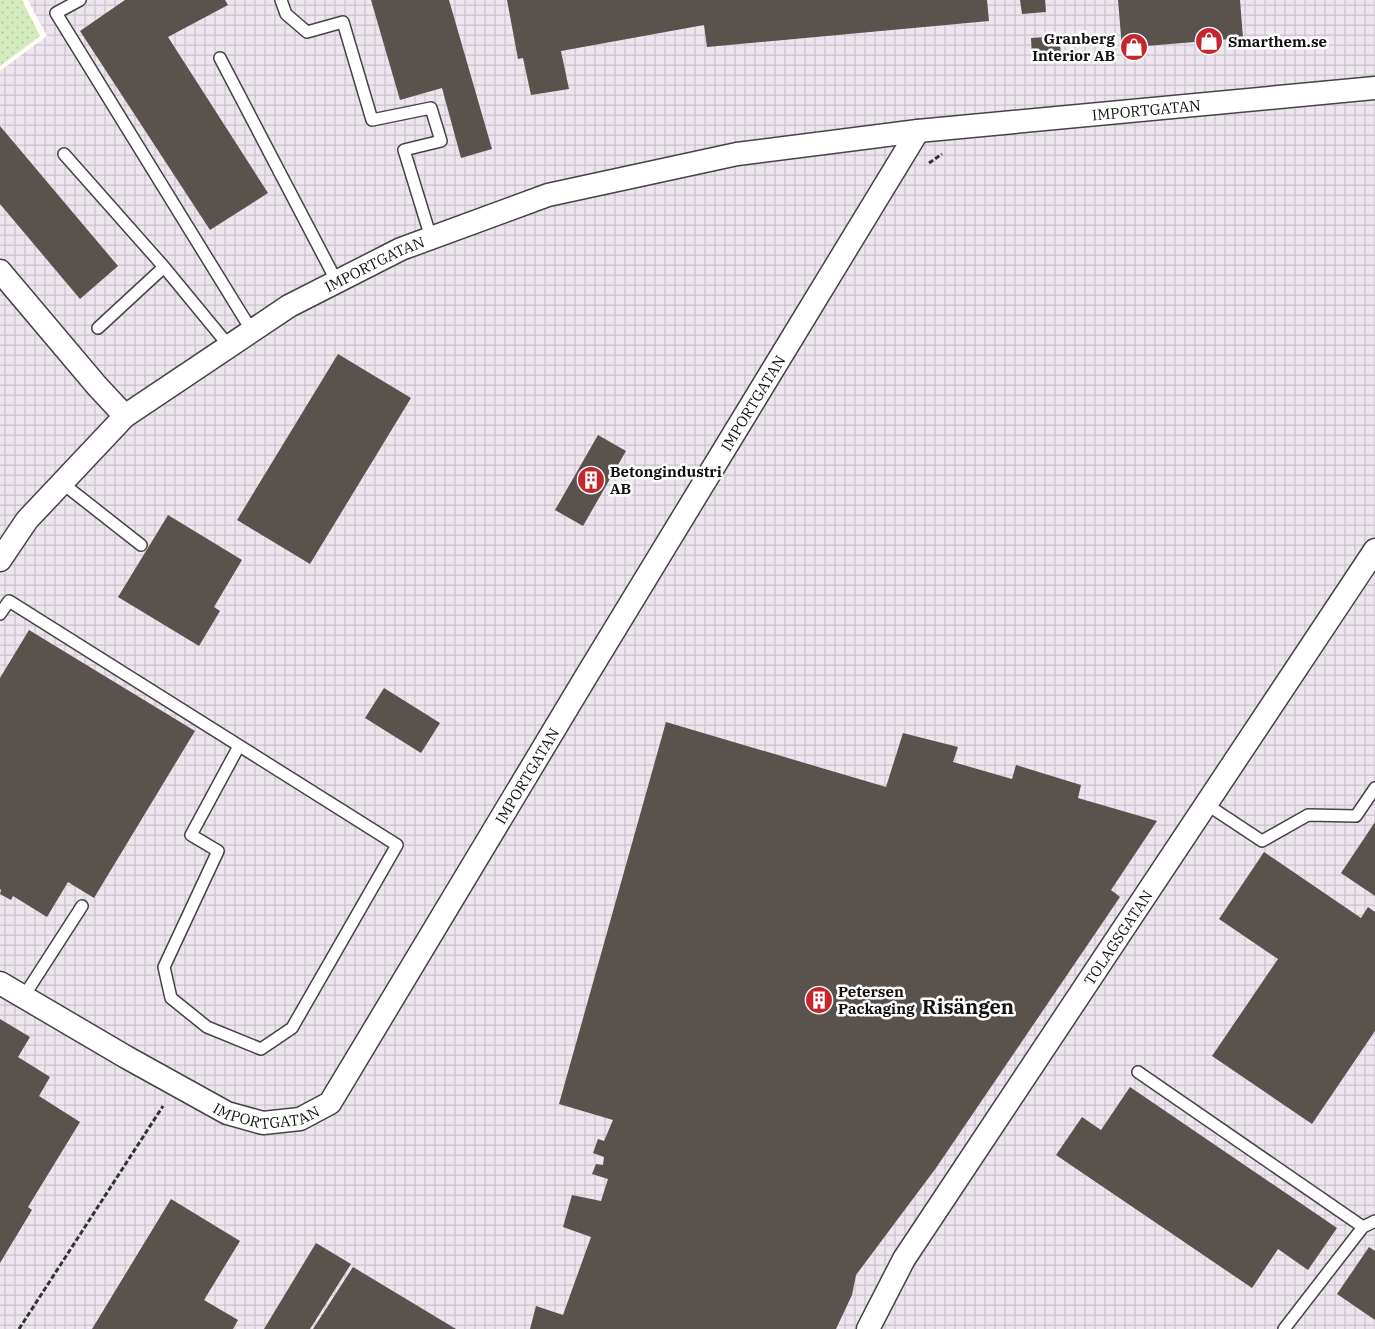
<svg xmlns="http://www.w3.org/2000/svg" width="1375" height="1329" font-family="'IBM Plex Serif',serif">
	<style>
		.industrial { fill: url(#industrial-grid) }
		.grass { fill: url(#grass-dots) }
		.building { fill: #5a524d }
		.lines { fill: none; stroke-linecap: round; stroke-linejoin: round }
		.lane-casing { stroke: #444; stroke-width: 14 }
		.street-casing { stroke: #444; stroke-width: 25 }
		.path { stroke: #333; stroke-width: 3; stroke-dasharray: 5 2.5; stroke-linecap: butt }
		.lane { stroke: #fff; stroke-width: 11 }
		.street { stroke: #fff; stroke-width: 22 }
		.labels { text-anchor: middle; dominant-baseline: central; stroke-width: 5; stroke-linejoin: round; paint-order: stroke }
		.poi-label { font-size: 15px; font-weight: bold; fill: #111; stroke: #fff; text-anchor: start }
		.street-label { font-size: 15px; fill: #111; stroke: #fff }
		.district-label { font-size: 20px; font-weight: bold; fill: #111; stroke: #fff }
	</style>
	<defs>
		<pattern id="industrial-grid" width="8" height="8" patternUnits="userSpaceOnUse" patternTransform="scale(1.25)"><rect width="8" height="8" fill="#eee6ef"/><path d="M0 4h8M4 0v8" fill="none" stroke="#cbc4cc"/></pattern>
		<pattern id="grass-dots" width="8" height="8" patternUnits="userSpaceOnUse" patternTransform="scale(1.25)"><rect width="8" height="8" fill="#d5ebbd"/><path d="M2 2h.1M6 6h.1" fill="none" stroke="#b6c8a1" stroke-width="1.8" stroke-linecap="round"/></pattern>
	</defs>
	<rect width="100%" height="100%" fill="#fffdf5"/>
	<path class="industrial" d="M28,0H1375V1329H0V71L47,36Z"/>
	<path class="grass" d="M0,0H22L40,36L0,66Z"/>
	<path class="building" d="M125,0H225L228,5L168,37L268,193L210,230L80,31Z
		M371,0H449L492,149L461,158L442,88L400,100Z
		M507,0H987L989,21L707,47L704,25L561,51L569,89L531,95L523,58L518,59Z
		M1020,0H1045L1046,12L1022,14Z
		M1118,0H1240L1243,38L1122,48Z
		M1059,36L1061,54L1032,56L1031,38Z
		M0,126L118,266L80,299L0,204Z
		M338,354L411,398L310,564L237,520Z
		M598,435L626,451L583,526L555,510Z
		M168,515L242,560L214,607L220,611L199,646L118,597Z
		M29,630L195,731L94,898L68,882L47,917L13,896L11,900L0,894L1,890L0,889V678Z
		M384,688L440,723L421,753L365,718Z
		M666,722L886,787L903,733L958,747L953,762L1012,779L1016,765L1081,785L1078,798L1157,821L1111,890L1120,897L936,1168L856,1275L852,1295L836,1329H530L536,1306L563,1315L591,1237L563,1227L572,1195L601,1201L608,1179L592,1174L596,1164L603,1165L604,1157L593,1153L598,1139L604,1141L613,1120L559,1104Z
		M1375,822V896L1341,873Z
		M1264,852L1361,918L1368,907L1375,912V1031L1312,1124L1212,1056L1278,959L1219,919Z
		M0,1019L30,1037L18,1057L50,1077L39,1096L80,1122L28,1207L32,1210L0,1263Z
		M1130,1087L1337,1228L1308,1270L1278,1249L1252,1288L1056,1155L1082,1117L1101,1130Z
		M171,1199L240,1241L204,1300L238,1320L233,1329H92Z
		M316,1243L351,1264L310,1329H264Z
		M1369,1247L1375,1251V1320L1337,1294Z
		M353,1267L456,1329H313Z"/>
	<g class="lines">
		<g class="lane-casing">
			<path id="lane" d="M80,0L56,13L252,331
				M281,0L286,14L307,32L343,22L372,120L431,108L441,141L404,150L431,238
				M220,58L337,282
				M64,154L164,267L229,346
				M98,328L164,267
				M62,483L141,545
				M0,614L9,601L397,845L292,1028L261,1049L207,1027L171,998L164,967L218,851L191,835L239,746
				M1203,802L1262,841L1308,815L1356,816L1375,788
				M24,996L82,906
				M1138,1072L1363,1227
				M1284,1329L1363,1227L1375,1221"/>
		</g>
		<g class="street-casing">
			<g id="street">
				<path d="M0,271L97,386L125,416"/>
				<path id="s1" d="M0,560L27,520L125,416L289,306L401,249L548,195L737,154L918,131L1375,88"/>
				<path id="s2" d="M0,983L126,1057L227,1113L263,1123L300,1119L330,1103L587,675L918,131"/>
				<path id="s3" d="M868,1329L904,1259L1375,550"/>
			</g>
		</g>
		<path class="path" d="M929,163L942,154
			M19,1329L163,1106"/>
		<use href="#lane" class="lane"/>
		<use href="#street" class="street"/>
	</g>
	<defs>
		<g id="shop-disc" transform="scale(1.4375)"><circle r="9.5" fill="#c4262e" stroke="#fff"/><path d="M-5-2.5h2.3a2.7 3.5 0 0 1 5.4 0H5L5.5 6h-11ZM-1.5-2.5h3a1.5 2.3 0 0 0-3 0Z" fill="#fff"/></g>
		<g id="building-disc" transform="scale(1.4375)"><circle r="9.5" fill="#c4262e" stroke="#fff"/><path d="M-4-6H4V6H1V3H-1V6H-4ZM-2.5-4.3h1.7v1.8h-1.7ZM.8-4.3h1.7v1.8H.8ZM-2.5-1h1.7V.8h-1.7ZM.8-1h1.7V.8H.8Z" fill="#fff"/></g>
	</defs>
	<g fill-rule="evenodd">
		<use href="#shop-disc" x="1209" y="41"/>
		<use href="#shop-disc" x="1134" y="47"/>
		<use href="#building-disc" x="591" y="480"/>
		<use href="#building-disc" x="819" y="1000"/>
	</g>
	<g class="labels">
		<g class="poi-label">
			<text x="1115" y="38" text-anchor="end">Granberg<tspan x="1115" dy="17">Interior AB</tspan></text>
			<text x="1228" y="41">Smarthem.se</text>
			<text x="610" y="471">Betongindustri<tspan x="610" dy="17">AB</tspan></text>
			<text x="838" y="991">Petersen<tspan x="838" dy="17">Packaging</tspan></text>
		</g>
		<g class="street-label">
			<text stroke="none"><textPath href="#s1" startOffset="1276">IMPORTGATAN</textPath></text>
			<text stroke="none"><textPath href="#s1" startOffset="484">IMPORTGATAN</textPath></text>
			<text stroke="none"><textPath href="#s2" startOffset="1188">IMPORTGATAN</textPath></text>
			<text stroke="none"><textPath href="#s2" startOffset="752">IMPORTGATAN</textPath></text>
			<text stroke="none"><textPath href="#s3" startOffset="465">TOLAGSGATAN</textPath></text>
			<text stroke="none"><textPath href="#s2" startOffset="302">IMPORTGATAN</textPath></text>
		</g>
		<g class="district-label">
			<text x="968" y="1006">Risängen</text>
		</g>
	</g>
</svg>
